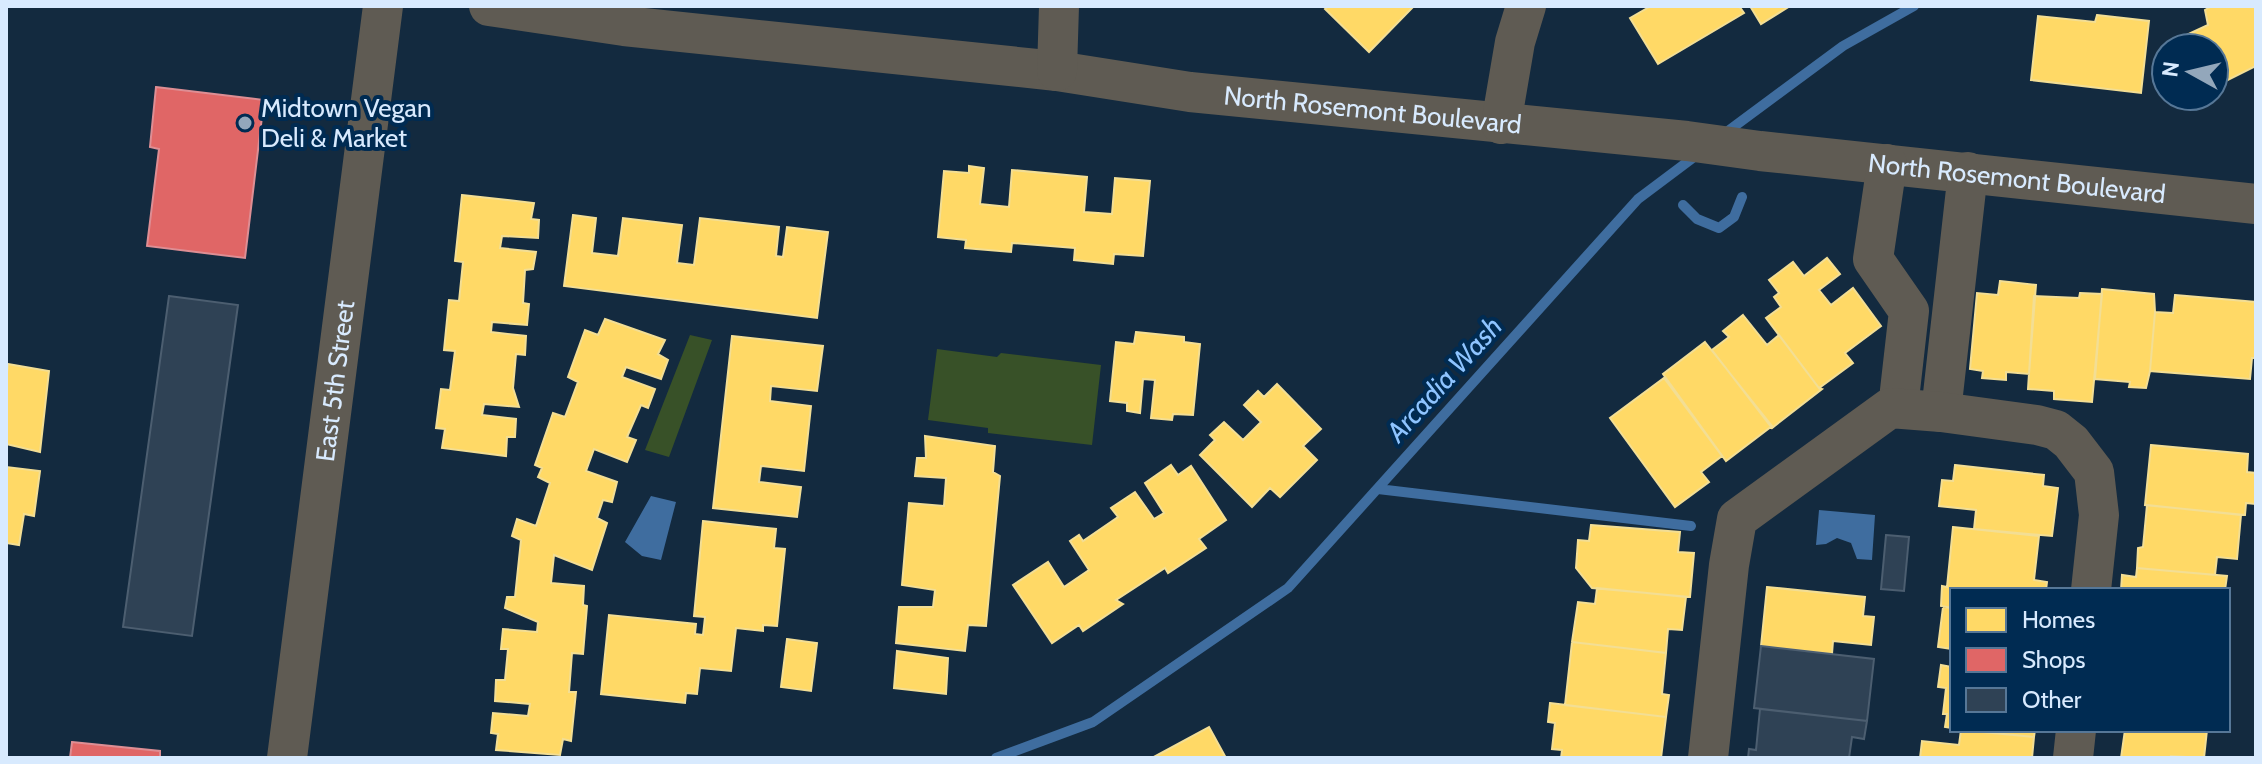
<svg xmlns="http://www.w3.org/2000/svg" width="2262" height="764" font-family="Cabin,sans-serif">
	<style>
		.green { fill: #385128 }
		.water { fill: #3f6d9f }
		.homes { fill: #ffd966; stroke: #f3de94; stroke-width: 2 }
		.shops { fill: #e06666; stroke: #de8e94; stroke-width: 2 }
		.lines { fill: none; stroke-linecap: round; stroke-linejoin: round }
		.stream { stroke: #3f6d9f; stroke-width: 10 }
		.building { fill: #2f4255; stroke: #4c5e70; stroke-width: 2 }
		.minor { stroke: #5f5b53; stroke-width: 40 }
		.poi-dot { fill: #93a7bb; stroke: #002b52; stroke-width: 3 }
		.labels { text-anchor: middle; dominant-baseline: central; stroke-width: 8; stroke-linejoin: round; paint-order: stroke }
		.poi-label { font-size: 26px; fill: #d8eafe; stroke: #002b52; text-anchor: start }
		.street-label { font-size: 26px; fill: #d8eafe; stroke: #002b52 }
		.water-label { font-size: 28px; font-style: italic; fill: #8ec4ff; stroke: #002b52 }
	</style>
	<rect width="100%" height="100%" fill="#132a3f"/>
	<path class="green" d="M690,335L712,340L669,457L645,450Z
		M937,349L997,357L1001,353L1101,365L1092,445L988,433V428L928,420Z"/>
	<path class="water" d="M651,496L676,502L661,560L642,556L625,542Z
		M1819,510L1875,515L1872,560L1857,559L1851,543L1837,538L1826,544L1816,545Z"/>
	<path class="homes" d="M1328,6H1414L1369,52L1325,9Z
		M1651,6H1739L1744,13L1658,64L1630,18Z
		M1750,6H1790L1761,24Z
		M2212,6H2256V66L2214,87V48H2169L2167,44L2208,25L2205,10Z
		M2097,15L2149,21L2141,93L2031,80L2038,16L2095,22Z
		M969,166L984,168L980,204L1009,207L1012,170L1087,177L1084,212L1112,214L1115,178L1150,181L1143,256L1114,254L1113,264L1074,260L1075,248L1012,243L1011,252L965,248L966,240L938,237L944,171L969,173Z
		M462,195L534,203L531,219L539,220L538,238L502,236L500,248L536,252L533,269L525,270L523,303L529,304L527,325L492,322L491,332L526,336L525,355L516,354L513,388L519,407L484,404L482,415L516,419L515,437H507L506,456L442,448L445,429L436,428L441,389L450,390L455,351L444,350L449,300L459,301L463,262L455,261Z
		M573,215L596,218L592,253L618,256L623,218L682,225L677,263L694,265L700,218L779,227L776,256L783,257L787,227L828,232L817,318L564,286Z
		M1827,258L1840,274L1819,290L1831,305L1853,288L1881,326L1845,353L1853,363L1819,388L1766,318L1781,307L1774,297L1779,293L1769,280L1793,262L1804,276Z
		M2000,281L2036,285L2029,374L2006,372V380L1982,378L1983,371L1970,369L1977,293L1998,295Z
		M2102,289L2154,294L2155,312L2150,371L2146,388L2129,387L2130,382L2095,379Z
		M2080,293L2102,294L2092,402L2054,399V391L2028,389L2034,296L2079,298Z
		M2175,295L2256,302V358H2252L2250,379L2150,371L2155,312L2173,313Z
		M1743,315L1767,345L1779,335L1819,388L1822,389L1772,428L1712,350L1729,337L1723,331Z
		M605,319L665,340L658,354L668,360L661,379L626,367L622,377L655,389L648,408L641,405L627,437L636,440L627,462L594,449L586,471L617,482L612,502L603,500L597,518L607,523L592,570L554,555L551,583L584,586L583,605L587,606L583,654L572,653L569,692H576L571,741L563,739L560,755L496,750L498,734L491,733L493,713L528,716L530,704L495,701L496,680H505L508,649H501L503,629L537,632L538,622L505,608L507,597H515L521,540L512,536L517,519L536,526L550,483L538,477L542,468L535,465L553,413L565,417L578,382L568,377L585,330L598,335Z
		M1136,332L1184,337V342L1200,344L1193,415L1173,414L1172,420L1151,418L1155,380L1143,379L1140,413L1127,411V403L1110,401L1116,342L1134,344Z
		M732,336L823,346L817,391L771,386L770,401L811,406L804,471L761,466L759,482L801,487L797,517L713,508Z
		M1705,342L1772,426L1726,461L1663,374Z
		M8,364L49,371L40,452L6,444V382Z
		M1664,378L1722,456L1701,472L1709,482L1675,507L1610,418Z
		M1277,384L1321,429L1303,446L1317,460L1280,497L1270,488L1252,507L1200,455L1215,440L1210,435L1224,422L1243,440L1261,422L1244,405L1258,391L1264,397Z
		M925,436L995,446L993,472L1000,476L986,626L968,625L965,651L896,643L899,607H933L935,590L902,585L909,503L944,506L946,478L915,476L917,458H926Z
		M2151,445L2248,454L2247,472L2256,473L2255,504L2246,503L2245,515L2145,505Z
		M1171,465L1178,475L1191,466L1226,520L1199,539L1206,548L1168,573L1165,568L1116,600L1123,604L1083,631L1079,625L1052,643L1013,585L1048,562L1064,587L1089,570L1070,541L1079,535L1083,541L1118,517L1111,508L1135,492L1154,519L1164,513L1145,483Z
		M1955,465L2044,475L2043,486L2058,488L2052,536L1974,529L1976,510L1939,506L1942,480L1953,481Z
		M6,467L40,471L34,516L24,514L19,545L6,543Z
		M2147,505L2241,515L2237,559L2217,557L2215,575L2137,568L2138,548L2143,547Z
		M703,521L776,529L774,548L785,549L777,626L763,625V631L736,628L731,671L700,668L697,694L686,693L685,703L601,694L609,615L696,624L695,634L703,635L705,617L694,616Z
		M1591,525L1680,532L1678,552L1694,553L1690,597L1592,588L1576,568L1578,540L1589,541Z
		M1953,527L2039,536L2034,580L2047,582L2046,590H1952V608L1941,606L1942,586L1947,587Z
		M2137,568L2227,576L2225,590H2121L2122,575L2136,577Z
		M1767,587L1865,597L1863,616L1874,617L1871,645L1833,641L1832,654L1761,646Z
		M1597,588L1686,597L1682,630L1668,629L1666,653L1572,642L1578,602L1595,604Z
		M1943,607L1952,608V649L1938,647Z
		M787,639L817,643L811,691L781,687Z
		M1572,642L1666,653L1662,694L1669,695L1666,717L1565,705Z
		M897,651L948,658L946,694L894,688Z
		M1941,665L1952,667V728L1945,727L1947,714H1943L1946,688L1938,687Z
		M1550,703L1666,717L1661,758H1561L1562,750L1552,749L1555,723L1548,722Z
		M1209,727L1226,758H1152Z
		M1961,730L2034,737L2032,758H1920L1922,741L1959,745Z
		M1965,730H2035L2034,737Z
		M2122,730H2207L2204,758L2171,756V758H2121L2125,730Z"/>
	<path class="shops" d="M156,87L264,100L245,258L147,246L159,149L150,147Z
		M72,742L160,751V758H70Z"/>
	<g class="lines">
		<path class="stream" d="M1724,134L1843,46L1914,6
			M1683,205L1697,219L1719,228L1734,217L1742,197
			M1378,489L1691,526
			M996,758L1093,722L1288,588L1638,199L1698,154"/>
	</g>
	<path class="building" d="M169,296L238,305L192,636L123,627Z
		M1886,535L1909,537L1904,591L1881,589Z
		M1761,646L1874,659L1867,721L1754,708Z
		M1760,709L1867,721L1864,739L1852,737L1849,758H1748L1749,749L1756,750Z"/>
	<g class="lines">
		<g class="minor">
			<path id="s1" d="M489,6L624,26L1057,71L1190,92L1687,141L1760,151L2256,204"/>
			<path d="M1057,71L1059,6"/>
			<path d="M1501,124L1515,42L1526,6"/>
			<path d="M1887,164L1873,259L1909,311L1898,408"/>
			<path d="M1941,412L1968,172"/>
			<path id="s2" d="M287,758L383,6"/>
			<path d="M1708,758L1729,565L1737,519L1890,408L1941,412L2037,425L2056,430L2071,442L2094,472L2099,515L2091,590"/>
			<path d="M2073,758L2076,730"/>
		</g>
	</g>
	<circle class="poi-dot" cx="245" cy="123" r="8"/>
	<g class="labels">
		<g class="poi-label">
			<text x="261" y="108">Midtown Vegan<tspan x="261" dy="30">Deli &amp; Market</tspan></text>
		</g>
		<g class="street-label">
			<text stroke="none"><textPath href="#s1" startOffset="890">North Rosemont Boulevard</textPath></text>
			<text stroke="none"><textPath href="#s1" startOffset="1538">North Rosemont Boulevard</textPath></text>
			<text stroke="none"><textPath href="#s2" startOffset="380">East 5th Street</textPath></text>
		</g>
		<g class="water-label">
			<text transform="translate(1444 379) rotate(-48)">Arcadia Wash</text>
		</g>
	</g>
	<rect width="2262" height="764" fill="none" stroke="#d8eafe" stroke-width="16"/>
	<rect x="1950" y="588" width="280" height="144" fill="#002b52" stroke="#567797" stroke-width="2"/>
	<rect x="1966" y="608" width="40" height="24" fill="#ffd966" stroke="#567797" stroke-width="2"/>
	<text x="2022" y="628" font-size="24" fill="#d8eafe">Homes</text>
	<rect x="1966" y="648" width="40" height="24" fill="#e06666" stroke="#567797" stroke-width="2"/>
	<text x="2022" y="668" font-size="24" fill="#d8eafe">Shops</text>
	<rect x="1966" y="688" width="40" height="24" fill="#2f4255" stroke="#567797" stroke-width="2"/>
	<text x="2022" y="708" font-size="24" fill="#d8eafe">Other</text>
	<g transform="translate(2190 72) rotate(278)"><circle r="38" fill="#002b52" stroke="#567797" stroke-width="2"/>
	<path d="M0-6L14 30L0 20L-14 30Z" fill="#93a7bb"/>
	<text y="-12" font-size="22" font-weight="bold" text-anchor="middle" fill="#d8eafe">N</text>
	</g>
</svg>
